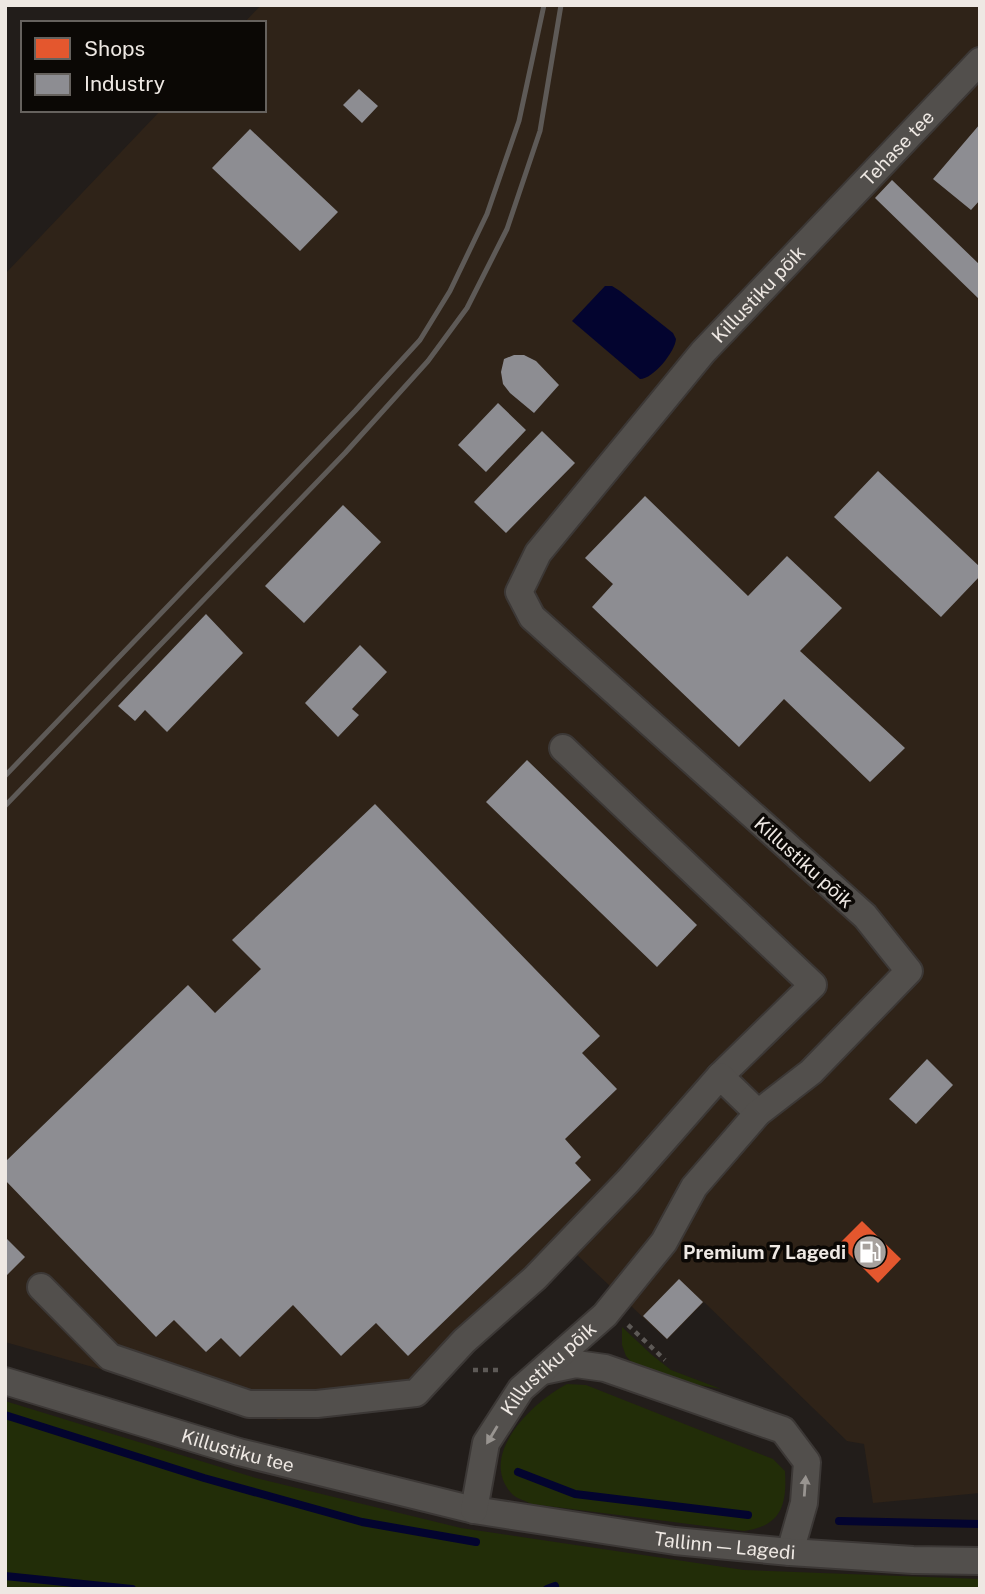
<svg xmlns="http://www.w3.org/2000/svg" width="985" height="1594" font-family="'Public Sans',sans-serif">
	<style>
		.built { fill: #2f2318 }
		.green { fill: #222d08 }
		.water { fill: #03042f }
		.shops { fill: #e4572e }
		.industry { fill: #8d8d92 }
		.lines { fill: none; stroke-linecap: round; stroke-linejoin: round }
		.stream { stroke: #03042f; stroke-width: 8 }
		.minor-casing { stroke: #3c3836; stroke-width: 30 }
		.path { stroke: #5d5956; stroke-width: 4.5; stroke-dasharray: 5 5; stroke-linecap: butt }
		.minor { stroke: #524f4c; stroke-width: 26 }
		.rail { stroke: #5e5a57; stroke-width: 5 }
		.oneway { fill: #989490 }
		.labels { text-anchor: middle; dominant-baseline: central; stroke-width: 7; stroke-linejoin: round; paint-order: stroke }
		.street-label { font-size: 19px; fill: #eee8e3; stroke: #0b0805 }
		.poi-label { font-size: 19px; font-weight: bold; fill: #eee8e3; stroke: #0b0805; text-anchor: end }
	</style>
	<rect width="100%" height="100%" fill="#221d1a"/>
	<path class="built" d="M261,5H980V1493L873,1503L864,1444L847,1441L704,1302L667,1340L574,1252L417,1404L279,1420L5,1342V274L161,110H264V23H244Z"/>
	<path class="green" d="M622,1327L652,1355L671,1370L721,1389L688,1383L635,1366L626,1356L622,1345Z
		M567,1384L586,1385L773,1459L785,1471C787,1506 781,1526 744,1531L532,1504C526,1501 517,1499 512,1494C476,1455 534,1401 567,1384Z
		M5,1401L256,1478L461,1528L744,1570L980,1579V1589H5Z"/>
	<path class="water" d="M605,286H612L620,291L673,333L676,339C675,352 653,379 640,379L572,321Z"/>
	<path class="shops" d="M862,1221L901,1259L878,1283L839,1244Z"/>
	<path class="industry" d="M359,89L378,106L362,123L343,105Z
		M980,124V200L971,210L933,179Z
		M250,129L338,212L300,251L212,168Z
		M892,180L980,265V300L875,198Z
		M514,355H524L536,361L559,385L534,413L510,393L503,384L501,372L504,359Z
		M498,403L526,430L486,472L458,445Z
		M542,431L575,463L506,533L474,502Z
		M878,471L980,567V576L941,617L834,517Z
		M645,496L748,596L787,556L842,608L800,651L905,748L870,782L784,699L739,747L592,607L613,584L585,558Z
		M343,505L381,542L304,623L265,586Z
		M206,614L243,653L167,732L145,710L135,721L118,706Z
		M360,645L387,672L352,709L359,715L338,737L305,703Z
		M527,760L697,925L657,967L486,802Z
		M375,804L600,1036L582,1053L617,1089L565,1139L581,1157L575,1163L591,1180L408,1356L376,1323L341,1356L293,1305L240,1357L221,1338L206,1352L174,1320L156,1337L5,1180V1162L188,985L215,1013L261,969L232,940Z
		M927,1059L953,1085L916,1124L889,1099Z
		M5,1237L25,1257L5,1277Z
		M679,1279L703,1302L667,1339L643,1316Z"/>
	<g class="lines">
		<path class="stream" d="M5,1415L204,1478L362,1522L476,1542
			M518,1472L575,1494L748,1515
			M839,1521L980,1524
			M5,1576L132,1589
			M547,1589L555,1586"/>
		<g class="minor-casing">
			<g id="minor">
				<path d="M563,748L813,985L720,1076"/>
				<path d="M41,1287L110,1357L249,1404H317L416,1393L464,1341L535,1278L628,1181L720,1076L758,1113"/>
				<path d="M543,1371L576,1364L605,1368L783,1430L807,1462L804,1503L790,1552"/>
				<path id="s1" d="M5,1381L239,1452L474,1510L675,1541L790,1552L913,1560L980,1561"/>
				<path id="s2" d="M474,1510L486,1443L521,1389L605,1315L664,1242L694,1187L758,1113L811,1072L909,971L865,916L532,617L519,592L538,553L703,352L980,61"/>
			</g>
		</g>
		<path class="path" d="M628,1325L665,1360
			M473,1370H503"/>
		<use href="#minor" class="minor"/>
		<path class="rail" d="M5,776L355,411L420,340L450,291L487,214L519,121L544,5
			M5,806L345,453L428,361L467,308L507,229L540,131L561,5"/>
	</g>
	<defs><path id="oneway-solid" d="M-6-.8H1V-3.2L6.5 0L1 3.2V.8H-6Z" transform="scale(1.75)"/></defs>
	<g class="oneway">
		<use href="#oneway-solid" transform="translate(492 1435) rotate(121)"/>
		<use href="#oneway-solid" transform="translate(805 1486) rotate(-86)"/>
	</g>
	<defs>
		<g id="fuel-disc" transform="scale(1.75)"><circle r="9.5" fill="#a7a19d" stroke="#0b0805"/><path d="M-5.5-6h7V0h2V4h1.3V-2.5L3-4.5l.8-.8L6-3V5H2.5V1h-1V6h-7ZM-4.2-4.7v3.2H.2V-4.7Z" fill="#fff"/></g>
	</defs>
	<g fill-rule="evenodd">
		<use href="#fuel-disc" x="870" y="1252"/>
	</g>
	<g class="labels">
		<g class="street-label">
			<text stroke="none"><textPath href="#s2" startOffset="1838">Tehase tee</textPath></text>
			<text stroke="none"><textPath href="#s2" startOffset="1636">Killustiku põik</textPath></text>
			<text transform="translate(804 862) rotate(42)">Killustiku põik</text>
			<text stroke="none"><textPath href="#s2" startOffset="166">Killustiku põik</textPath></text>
			<text stroke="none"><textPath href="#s1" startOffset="243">Killustiku tee</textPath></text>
			<text stroke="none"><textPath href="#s1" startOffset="740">Tallinn — Lagedi</textPath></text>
		</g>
		<g class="poi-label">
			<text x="846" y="1252">Premium 7 Lagedi</text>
		</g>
	</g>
	<rect width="985" height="1594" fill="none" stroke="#eee8e3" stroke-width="14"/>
	<rect x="21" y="21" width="245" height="91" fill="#0b0805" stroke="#66625e" stroke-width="2"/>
	<rect x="35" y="38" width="35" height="21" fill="#e4572e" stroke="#66625e" stroke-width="2"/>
	<text x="84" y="56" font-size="21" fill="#eee8e3">Shops</text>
	<rect x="35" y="74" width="35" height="21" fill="#8d8d92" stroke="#66625e" stroke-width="2"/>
	<text x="84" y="91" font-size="21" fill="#eee8e3">Industry</text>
</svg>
